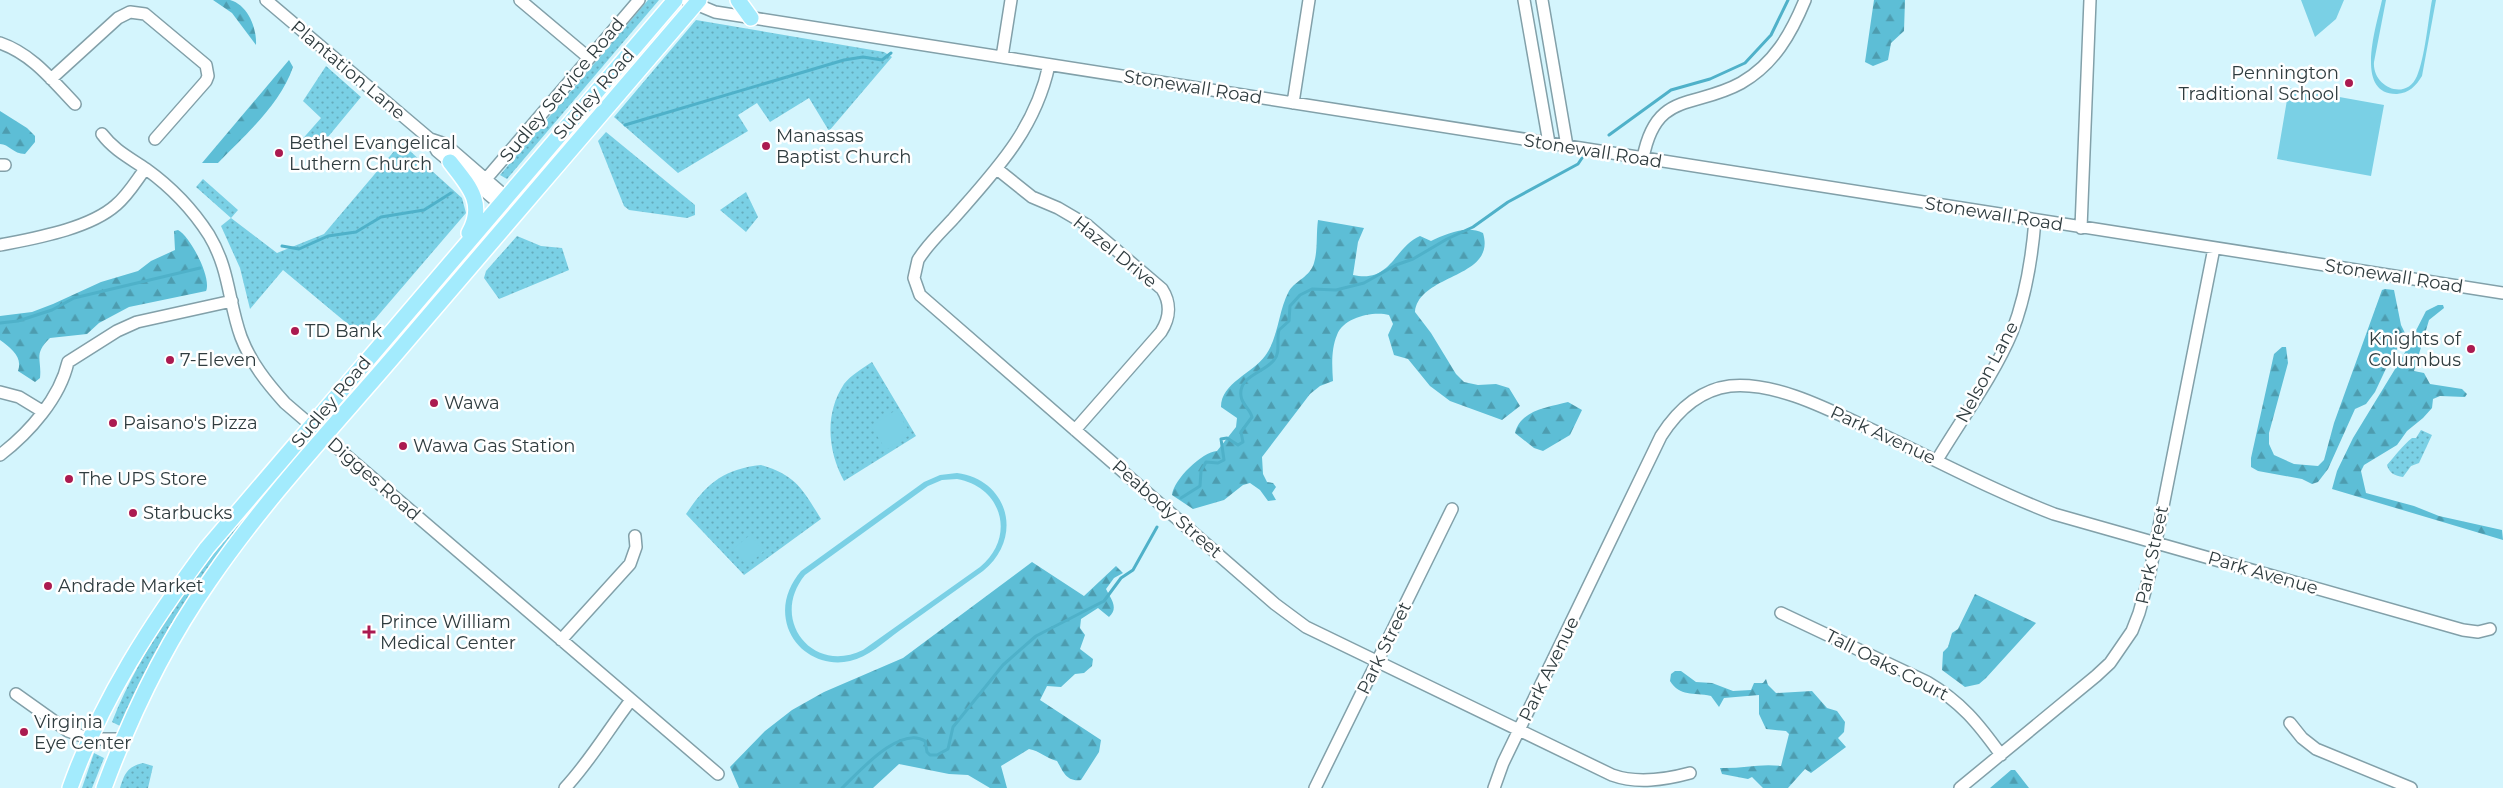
<svg xmlns="http://www.w3.org/2000/svg" width="2503" height="788" font-family="Montserrat,sans-serif">
	<style>
		.grass { fill: url(#grass-dots) }
		.forest { fill: url(#forest-firs) }
		.garden { fill: #7ad0e5; fill-rule: evenodd }
		.lines { fill: none; stroke-linecap: round; stroke-linejoin: round }
		.stream { stroke: #4fb1c9; stroke-width: 3 }
		.minor-casing { stroke: #82a0a9; stroke-width: 14 }
		.major-casing { stroke: #fff; stroke-width: 18 }
		.minor { stroke: #fff; stroke-width: 11 }
		.major { stroke: #a3ebfd; stroke-width: 15 }
		.poi-dot { fill: #ab1a50; stroke: #fff; stroke-width: 2 }
		.labels { text-anchor: middle; dominant-baseline: central; stroke-width: 5; stroke-linejoin: round; paint-order: stroke }
		.street-label { font-size: 18px; fill: #2f3c3f; stroke: #fff }
		.poi-label { font-size: 18px; fill: #2f3c3f; stroke: #fff; text-anchor: start }
	</style>
	<defs>
		<pattern id="grass-dots" width="8" height="8" patternUnits="userSpaceOnUse" patternTransform="scale(1.25)"><rect width="8" height="8" fill="#7ad0e5"/><path d="M2 2h.1M6 6h.1" fill="none" stroke="#64aabb" stroke-width="1.8" stroke-linecap="round"/></pattern>
		<pattern id="forest-firs" width="22" height="20" patternUnits="userSpaceOnUse" patternTransform="scale(1.25)"><rect width="22" height="20" fill="#5dbed6"/><path d="M5 1l3.5 6h-7zM16 11l3.5 6h-7z" fill="#4d9caf"/></pattern>
	</defs>
	<rect width="100%" height="100%" fill="#d4f5fd"/>
	<path class="grass" d="M648,0H659L507,179L500,175Z
		M696,20L884,52L892,57L829,131L809,98L770,122L757,103L738,115L748,131L678,173L614,117Z
		M326,66L361,97L323,143C315,148 307,148 299,143L321,118L303,101Z
		M606,132L695,205V215L687,218L629,210L624,206L598,141Z
		M401,143L462,198L466,213L363,333L355,330L283,270L250,309L240,268L221,226L231,218L196,187L203,179L238,210L231,218L277,253L324,234Z
		M746,192L758,217L746,232L720,210Z
		M517,236L541,246L562,248L569,270L499,299L484,278L486,271Z
		M872,362L916,436L844,481C828,452 824,414 844,384C851,375 863,368 872,362Z
		M2421,430L2432,435L2419,463L2411,466L2403,477C2395,476 2389,473 2387,465C2395,456 2403,445 2412,438H2416Z
		M761,465C796,475 803,490 821,519L744,575L686,514C707,483 724,469 761,465Z
		M278,474L251,516L220,555L169,627L120,726L112,722C148,631 216,549 278,474Z
		M94,753L104,758L92,788H82Z
		M143,763L153,766L148,788H120C125,773 127,767 143,763Z"/>
	<path class="forest" d="M213,0C218,0 225,0 230,0C248,5 257,28 256,45L232,13Z
		M1874,0H1905L1904,31L1891,43L1888,60L1873,66L1865,62Z
		M289,60L293,67C280,105 245,135 218,163H202Z
		M0,111L27,128L35,136V142L25,154C13,154 9,144 0,144Z
		M1318,220L1364,228L1358,242L1353,275C1391,284 1395,246 1420,236L1431,241C1446,234 1467,225 1483,233C1497,279 1419,273 1415,312L1431,333L1456,374L1464,382L1478,385L1496,384L1509,388L1520,406L1502,420L1450,401L1430,386L1408,359L1394,355L1388,335L1393,324L1389,315C1373,311 1344,317 1337,335C1331,349 1332,366 1333,381L1320,386L1310,394L1262,457L1263,474L1267,482L1273,483L1276,487L1272,493L1276,500L1268,501L1260,490L1250,483L1243,485L1224,500L1193,509L1172,495C1174,479 1202,452 1217,451L1236,427L1237,418L1221,407C1221,383 1253,373 1265,356C1279,337 1278,311 1289,291C1296,280 1310,277 1314,263C1318,250 1316,234 1318,220Z
		M178,230C190,236 212,278 206,291L129,307L99,323L87,334L50,338C33,354 42,359 40,378L35,382L18,371C23,357 11,348 0,340V316L32,312L53,304L101,282L138,271L151,261L175,250L174,231Z
		M2385,289L2394,290L2401,325L2406,335L2390,360L2375,392L2366,404L2355,409L2328,469L2318,482L2312,484L2302,479L2258,471L2251,467V458L2274,354L2282,347H2286L2288,363L2269,433V444L2274,455L2294,464L2318,466L2324,460L2334,423L2382,290Z
		M2438,305H2443L2444,308L2429,320L2414,371L2424,373L2430,384L2462,389L2467,394L2465,397L2440,396L2433,399L2432,408L2423,418L2407,431L2397,445L2364,465L2361,471L2366,493L2414,506L2439,516L2502,530L2503,540L2332,489L2337,471L2353,438L2403,356L2426,311Z
		M1568,402L1582,410L1570,435L1543,451L1534,448L1515,433C1520,410 1549,407 1568,402Z
		M1032,562L1084,596L1116,566L1123,573L1114,578L1106,589C1111,599 1119,608 1109,617L1098,608L1081,619L1080,628L1085,635L1080,649L1093,659L1092,666L1084,673L1075,674L1061,687L1047,686L1040,700L1101,740L1099,752L1081,780C1066,782 1063,771 1057,761C1046,758 1040,751 1029,749L1001,766L1007,788H990L968,775L949,774L899,764L873,788H739L730,767L765,731L792,710L824,692L903,658Z
		M1975,594L2036,623L1986,678L1979,684L1965,687L1942,670L1943,652L1948,647L1952,633L1958,629Z
		M1675,671H1681L1696,682L1712,683L1733,691L1751,690L1754,683H1763L1766,679L1768,685L1776,693L1812,691L1827,708L1837,711L1845,722L1844,732L1838,738L1846,747L1811,773L1805,769L1788,788H1763L1752,777L1748,779L1722,774L1720,768C1741,769 1760,763 1781,766L1789,734L1786,731L1766,729L1759,714V695L1724,698L1719,707L1711,696C1693,692 1680,697 1670,681L1671,674Z
		M2011,770H2015L2029,788H1990Z"/>
	<path class="garden" d="M2301,0H2344L2336,19L2315,37Z
		M2382,0H2386L2374,62C2372,87 2406,102 2417,76C2425,57 2428,21 2432,0H2436L2422,76C2416,86 2409,93 2397,94C2353,95 2377,24 2382,0Z
		M2289,88L2384,105L2371,176L2277,159Z
		M896,410L911,434L886,450L871,426Z
		M957,473C1009,480 1024,538 983,571C955,591 927,611 899,631C884,642 868,657 850,661C824,667 797,653 788,628C781,607 787,588 801,571L924,482L940,475ZM957,479C1003,487 1016,538 980,567L863,650C812,675 769,619 805,575L928,486L942,480Z
		M750,535L764,551L747,566L733,549Z"/>
	<g class="lines">
		<path class="stream" d="M625,125L844,60L863,57L882,60L891,53
			M1609,135L1671,90L1710,79L1745,63L1771,35L1788,0
			M282,246L299,249L328,236L356,232L381,217L424,210L451,193
			M0,323L18,321L52,310L74,298L200,268
			M1181,498L1200,486L1201,471L1206,462L1218,463L1224,460L1221,439L1227,438L1238,445L1243,442L1241,432L1252,417C1250,409 1242,405 1241,396C1238,376 1264,373 1274,360C1281,352 1276,340 1279,330L1289,321L1290,306L1300,295L1312,289L1336,290L1364,283L1396,265L1413,259L1447,239L1473,227L1508,202L1578,164L1582,158
			M842,788C859,772 900,725 925,741L927,752L930,755H937L948,749L953,727L1003,665L1036,636L1104,601L1121,578L1133,570L1157,527"/>
		<g class="minor-casing">
			<path id="minor" d="M266,0L430,139L437,151L514,216
				M520,0L589,58
				M686,0L715,12L2503,293
				M1524,0L1549,143
				M1542,0L1567,146
				M0,43C32,54 52,80 75,104
				M1002,57L1011,0
				M1049,65C1035,130 996,170 953,219C941,232 927,245 918,260L914,278L920,295L1275,604L1306,627L1612,775C1637,784 1664,780 1690,773
				M51,79L118,18L130,12L145,14L206,65L208,76L206,81L155,139
				M1293,103L1309,0
				M102,134C114,150 130,158 146,169C171,187 193,210 209,235C230,270 228,301 241,337C251,363 267,383 285,403L718,774
				M430,139L445,144L520,209
				M1643,158C1656,90 1694,109 1741,83C1774,64 1791,34 1805,0
				M0,165H5
				M997,169L1032,197L1058,208L1087,225L1162,289C1171,303 1170,318 1161,332L1075,430
				M486,179L639,0
				M2081,228L2090,0
				M0,245C35,238 89,229 116,205C128,195 136,181 145,169
				M0,392L19,397L42,411
				M0,455C29,433 60,398 68,362L117,331L137,322L232,301
				M1937,460C1962,418 1993,377 2012,332C2026,296 2032,258 2035,220
				M1781,613L1927,682C1961,702 1978,723 2001,755
				M561,640L630,564L636,547L635,536
				M16,694L68,731L90,739H123
				M2290,723L2302,738L2316,749L2411,788
				M565,788C591,760 608,730 631,700
				M1315,788L1452,509
				M1494,788L1503,763L1661,436C1677,411 1699,390 1730,386C1779,381 1837,414 1881,434C1938,461 1994,491 2054,514L2463,630L2478,632L2490,629
				M1960,788L2096,676L2110,663L2132,631L2139,613L2149,577L2214,248"/>
		</g>
		<g class="major-casing">
			<path id="major" d="M738,0L751,18
				M450,162C468,185 486,203 469,233
				M70,788C101,700 152,622 207,548L675,0
				M104,788C131,715 165,644 210,580C268,495 341,419 407,341C505,228 601,113 699,0"/>
		</g>
		<use href="#minor" class="minor"/>
		<use href="#major" class="major"/>
	</g>
	<g class="poi-dot">
		<circle cx="2349" cy="83" r="5"/>
		<circle cx="766" cy="146" r="5"/>
		<circle cx="279" cy="153" r="5"/>
		<circle cx="295" cy="331" r="5"/>
		<circle cx="2471" cy="349" r="5"/>
		<circle cx="170" cy="360" r="5"/>
		<circle cx="434" cy="403" r="5"/>
		<circle cx="113" cy="423" r="5"/>
		<circle cx="403" cy="446" r="5"/>
		<circle cx="69" cy="479" r="5"/>
		<circle cx="133" cy="513" r="5"/>
		<circle cx="48" cy="586" r="5"/>
		<path d="M366.5 624.5h5v5h5v5h-5v5h-5v-5h-5v-5h5z"/>
		<circle cx="24" cy="732" r="5"/>
	</g>
	<g class="labels">
		<g class="street-label">
			<text transform="translate(348 70) rotate(40)">Plantation Lane</text>
			<text transform="translate(1193 87) rotate(9)">Stonewall Road</text>
			<text transform="translate(562 90) rotate(-50)">Sudley Service Road</text>
			<text transform="translate(594 94) rotate(-49)">Sudley Road</text>
			<text transform="translate(1593 151) rotate(9)">Stonewall Road</text>
			<text transform="translate(1994 214) rotate(9)">Stonewall Road</text>
			<text transform="translate(1115 252) rotate(39)">Hazel Drive</text>
			<text transform="translate(2394 276) rotate(9)">Stonewall Road</text>
			<text transform="translate(1987 372) rotate(-62)">Nelson Lane</text>
			<text transform="translate(331 402) rotate(-50)">Sudley Road</text>
			<text transform="translate(1883 435) rotate(25)">Park Avenue</text>
			<text transform="translate(374 479) rotate(41)">Digges Road</text>
			<text transform="translate(1167 509) rotate(41)">Peabody Street</text>
			<text transform="translate(2152 555) rotate(-78)">Park Street</text>
			<text transform="translate(2263 573) rotate(16)">Park Avenue</text>
			<text transform="translate(1384 648) rotate(-64)">Park Street</text>
			<text transform="translate(1887 665) rotate(27)">Tall Oaks Court</text>
			<text transform="translate(1549 669) rotate(-64)">Park Avenue</text>
		</g>
		<g class="poi-label">
			<text x="2339" y="73" text-anchor="end">Pennington<tspan x="2339" dy="21">Traditional School</tspan></text>
			<text x="776" y="136">Manassas<tspan x="776" dy="21">Baptist Church</tspan></text>
			<text x="289" y="143">Bethel Evangelical<tspan x="289" dy="21">Luthern Church</tspan></text>
			<text x="305" y="331">TD Bank</text>
			<text x="2461" y="339" text-anchor="end">Knights of<tspan x="2461" dy="21">Columbus</tspan></text>
			<text x="180" y="360">7-Eleven</text>
			<text x="444" y="403">Wawa</text>
			<text x="123" y="423">Paisano's Pizza</text>
			<text x="413" y="446">Wawa Gas Station</text>
			<text x="79" y="479">The UPS Store</text>
			<text x="143" y="513">Starbucks</text>
			<text x="58" y="586">Andrade Market</text>
			<text x="380" y="622">Prince William<tspan x="380" dy="21">Medical Center</tspan></text>
			<text x="34" y="722">Virginia<tspan x="34" dy="21">Eye Center</tspan></text>
		</g>
	</g>
</svg>
